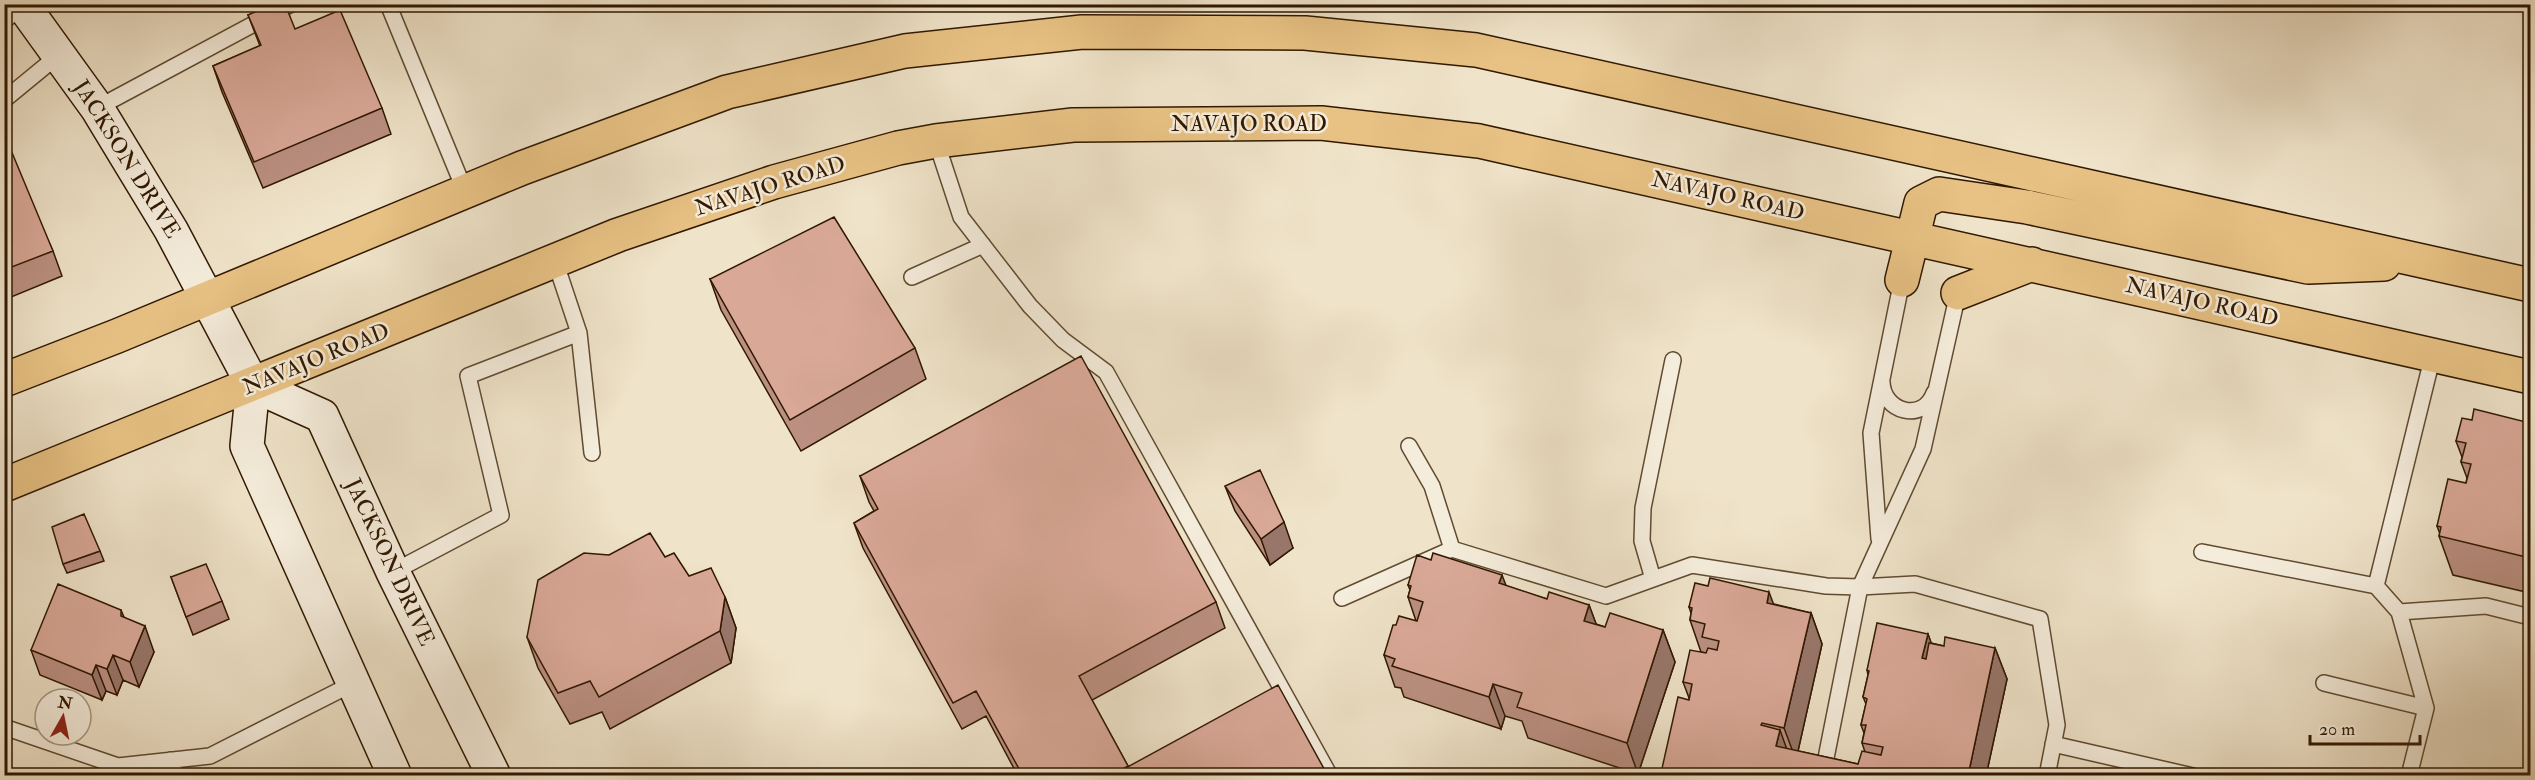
<svg xmlns="http://www.w3.org/2000/svg" width="2535" height="780" font-family="'IM FELL Double Pica',serif">
	<style>
		.lines { fill: none; stroke-linecap: round; stroke-linejoin: round }
		.lane-casing { stroke: #604b32; stroke-width: 18 }
		.secondary-casing { stroke: #301800; stroke-width: 36 }
		.primary-casing { stroke: #301800; stroke-width: 36 }
		.lane { stroke: #f5eddc; stroke-width: 15 }
		.secondary { stroke: #f5eddc; stroke-width: 33 }
		.primary { stroke: #e8c284; stroke-width: 33 }
		.wall { fill: #bb9082; stroke: #301800; stroke-width: 1.5 }
		.shaded-wall { fill: #98766a; stroke: #301800; stroke-width: 1.5 }
		.building { fill: #d9a897; stroke: #301800; stroke-width: 1.5 }
		.labels { text-anchor: middle; dominant-baseline: central; stroke-width: 5; stroke-linejoin: round; paint-order: stroke }
		.street-label { font-size: 22px; fill: #301800; stroke: #f5eddc }
	</style>
	<rect width="100%" height="100%" fill="#efe3c9"/>
	<filter id="stains"><feTurbulence type="fractalNoise" baseFrequency=".00333" numOctaves="4"/><feColorMatrix values="0 0 0 0 .2 0 0 0 0 .09 0 0 0 0 .02 0 0 0 .5 -.17"/></filter>
	<radialGradient id="worn" r=".72"><stop offset=".6" stop-color="#630" stop-opacity="0"/><stop offset="1" stop-color="#630" stop-opacity=".3"/></radialGradient>
	<g class="lines">
		<g class="lane-casing">
			<path id="lane" d="M388,4L465,191
				M4,21L23,5
				M4,100L60,54
				M97,108L291,4
				M936,141L961,217L1030,306L1063,340L1106,372L1330,776
				M912,277L983,245
				M579,333L592,453
				M1882,382C1883,412 1923,423 1934,393
				M1409,446L1432,486L1452,549
				M1879,539L1871,433L1902,280
				M2202,552L2376,586L2399,612L2426,708
				M393,572L501,515L468,376L579,333L555,261
				M1653,579L1642,541L1643,508L1673,360
				M2376,586L2433,355
				M1342,598L1452,549L1606,596L1692,565L1826,586L1860,587L1923,449L1958,293
				M2399,612L2486,606L2530,617
				M2324,683L2426,708L2409,776
				M4,727L118,766L210,756L354,683
				M2053,744L2193,776
				M170,760L177,776
				M1825,763L1860,587L1915,584L2040,619L2057,725L2047,776
				M102,776L118,766"/>
		</g>
		<g class="secondary-casing">
			<path id="secondary" d="M22,4L97,108L171,230L253,385L247,446L395,776
				M253,385L322,416L393,572L494,776"/>
		</g>
		<g class="primary-casing">
			<path id="primary" d="M1902,280L1921,203L1939,194L2027,207L2308,267L2384,264
				M1958,293L2032,264
				M4,380L117,336L522,168L727,92L905,51L1082,32L1305,33L1476,50L2530,285
				M4,485L618,235L774,182L898,148L936,141L1073,125L1321,123L1479,141L2530,377"/>
		</g>
		<use href="#lane" class="lane"/>
		<use href="#secondary" class="secondary"/>
		<use href="#primary" class="primary"/>
	</g>
	<path class="wall" d="M248,15L295,29L382,108L391,134L263,188L222,92L213,66L260,46Z
		M4,144L53,251L62,276L4,300Z
		M710,279L915,348L926,379L801,451L721,310Z
		M2472,420L2530,423V593L2453,575L2439,536L2440,534L2437,526L2466,483L2467,478L2461,462L2462,457L2456,441Z
		M860,476L1216,602L1225,628L1092,700L1128,766L1328,776H1018L986,716L962,729L863,548L854,523L874,511L869,502Z
		M1225,486L1293,548L1270,565L1235,511Z
		M100,551L104,561L67,573L63,564Z
		M609,555L665,557L689,576L725,597L736,628L731,663L610,729L602,712L570,724L538,668L527,637Z
		M171,577L222,601L229,619L193,635Z
		M1408,585L1506,586L1547,599L1589,605L1596,624L1605,627L1663,630L1675,662L1638,774L1528,738L1522,721L1505,716L1501,729L1404,697L1401,688L1395,687L1384,655L1396,625L1416,621L1408,597L1410,590Z
		M1774,604L1811,613L1822,644L1798,751L1858,764L1865,752L1862,743L1864,733L1861,725L1866,704L1863,697L1868,675L1867,670L1928,634L1931,643L1944,646L1995,648L2007,679L1986,776H1662L1661,773L1689,700V698L1683,682L1706,653L1701,652L1690,620L1691,613L1689,607Z
		M121,610L124,617L154,652L139,687L123,680L117,695L106,691L102,700L40,675L31,650Z"/>
	<path class="shaded-wall" d="M1284,522L1293,548L1270,565L1261,539Z
		M1502,575L1514,606L1499,583Z
		M1769,592L1781,624L1767,603Z
		M725,597L736,628L731,663L720,631Z
		M1589,605L1601,637L1584,621Z
		M1811,613L1822,644L1796,760L1784,728Z
		M145,626L154,652L139,687L130,662Z
		M1663,630L1675,662L1638,774L1627,743Z
		M1928,634L1939,665L1922,658Z
		M1995,648L2007,679L1986,776H1968Z
		M113,655L123,680L117,695L107,669Z
		M96,665L106,691L102,700L92,675Z
		M1493,684L1505,716L1501,729L1489,697Z
		M1780,730L1791,761L1776,746Z"/>
	<path class="building" d="M273,4H285L295,29L340,10L382,108L254,162L213,66L261,45L248,15Z
		M8,143L53,251L4,270V144Z
		M834,217L915,348L790,420L710,279Z
		M1081,356L1216,602L1079,676L1128,766L1111,776H1023L976,691L953,703L854,523L878,509L860,476Z
		M2474,409L2530,423V558L2439,536L2441,527L2437,526L2448,479L2466,483L2471,464L2461,462L2466,443L2456,441L2462,418L2472,420Z
		M1260,470L1284,522L1261,539L1225,486Z
		M84,514L100,551L63,564L52,527Z
		M650,533L665,557L674,553L689,576L711,568L725,597L720,631L599,697L590,681L558,693L527,637L538,580L584,553L609,555Z
		M1433,553L1502,575L1499,583L1547,599L1549,592L1589,605L1584,621L1605,627L1610,613L1663,630L1627,743L1517,707L1522,693L1493,684L1489,697L1392,666L1395,659L1384,655L1393,625H1396L1399,616L1417,621L1423,602L1408,597L1411,586L1408,585L1417,555L1431,560Z
		M206,564L222,601L186,617L171,577Z
		M1710,578L1769,592L1767,603L1811,613L1784,728L1762,723L1761,725L1780,730L1776,746L1858,764L1862,751L1881,755L1883,747L1862,743L1866,725H1861L1867,699L1863,697L1869,671L1867,670L1877,623L1928,634L1922,658L1926,659L1929,643L1944,646L1945,637L1995,648L1968,776H1673L1661,773L1678,697L1689,700L1692,684L1683,682L1690,650L1706,653L1708,648L1717,650L1719,641L1702,637L1705,624L1690,620L1692,608L1689,607L1695,583L1708,586Z
		M58,584L121,610V616L145,626L130,662L113,655L107,669L96,665L92,675L31,650Z
		M1278,685L1328,776H1111Z"/>
	<g class="labels">
		<g class="street-label">
			<text x="1249" y="124">NAVAJO ROAD</text>
			<text transform="translate(127 159) rotate(58)">JACKSON DRIVE</text>
			<text transform="translate(770 186) rotate(-17)">NAVAJO ROAD</text>
			<text transform="translate(1728 196) rotate(13)">NAVAJO ROAD</text>
			<text transform="translate(2202 302) rotate(13)">NAVAJO ROAD</text>
			<text transform="translate(316 359) rotate(-22)">NAVAJO ROAD</text>
			<text transform="translate(390 562) rotate(65)">JACKSON DRIVE</text>
		</g>
	</g>
	<rect width="2535" height="780" fill="none" stroke="#efe3c9" stroke-width="24"/>
	<rect x="6" y="6" width="2523" height="768" fill="none" stroke="#301800" stroke-width="3"/>
	<rect x="12" y="12" width="2511" height="756" fill="none" stroke="#301800" stroke-width="1.5"/>
	<g transform="translate(63 717) rotate(9)"><circle r="28" fill="#f5eddc" stroke="#a69884" stroke-width="1.5"/>
	<path d="M0-4.5L10 22L0 15L-10 22Z" fill="#8f2418"/>
	<text y="-9" font-size="16" font-weight="bold" text-anchor="middle" fill="#301800">N</text>
	</g>
	<path d="M2310 735v9h110v-9" fill="none" stroke="#301800" stroke-width="3"/>
	<text x="2319" y="735" font-size="18" fill="#301800" stroke="#f5eddc" stroke-width="4.5" paint-order="stroke">20 m</text>
	<rect width="100%" height="100%" filter="url(#stains)"/>
	<rect width="100%" height="100%" fill="url(#worn)"/>
</svg>
